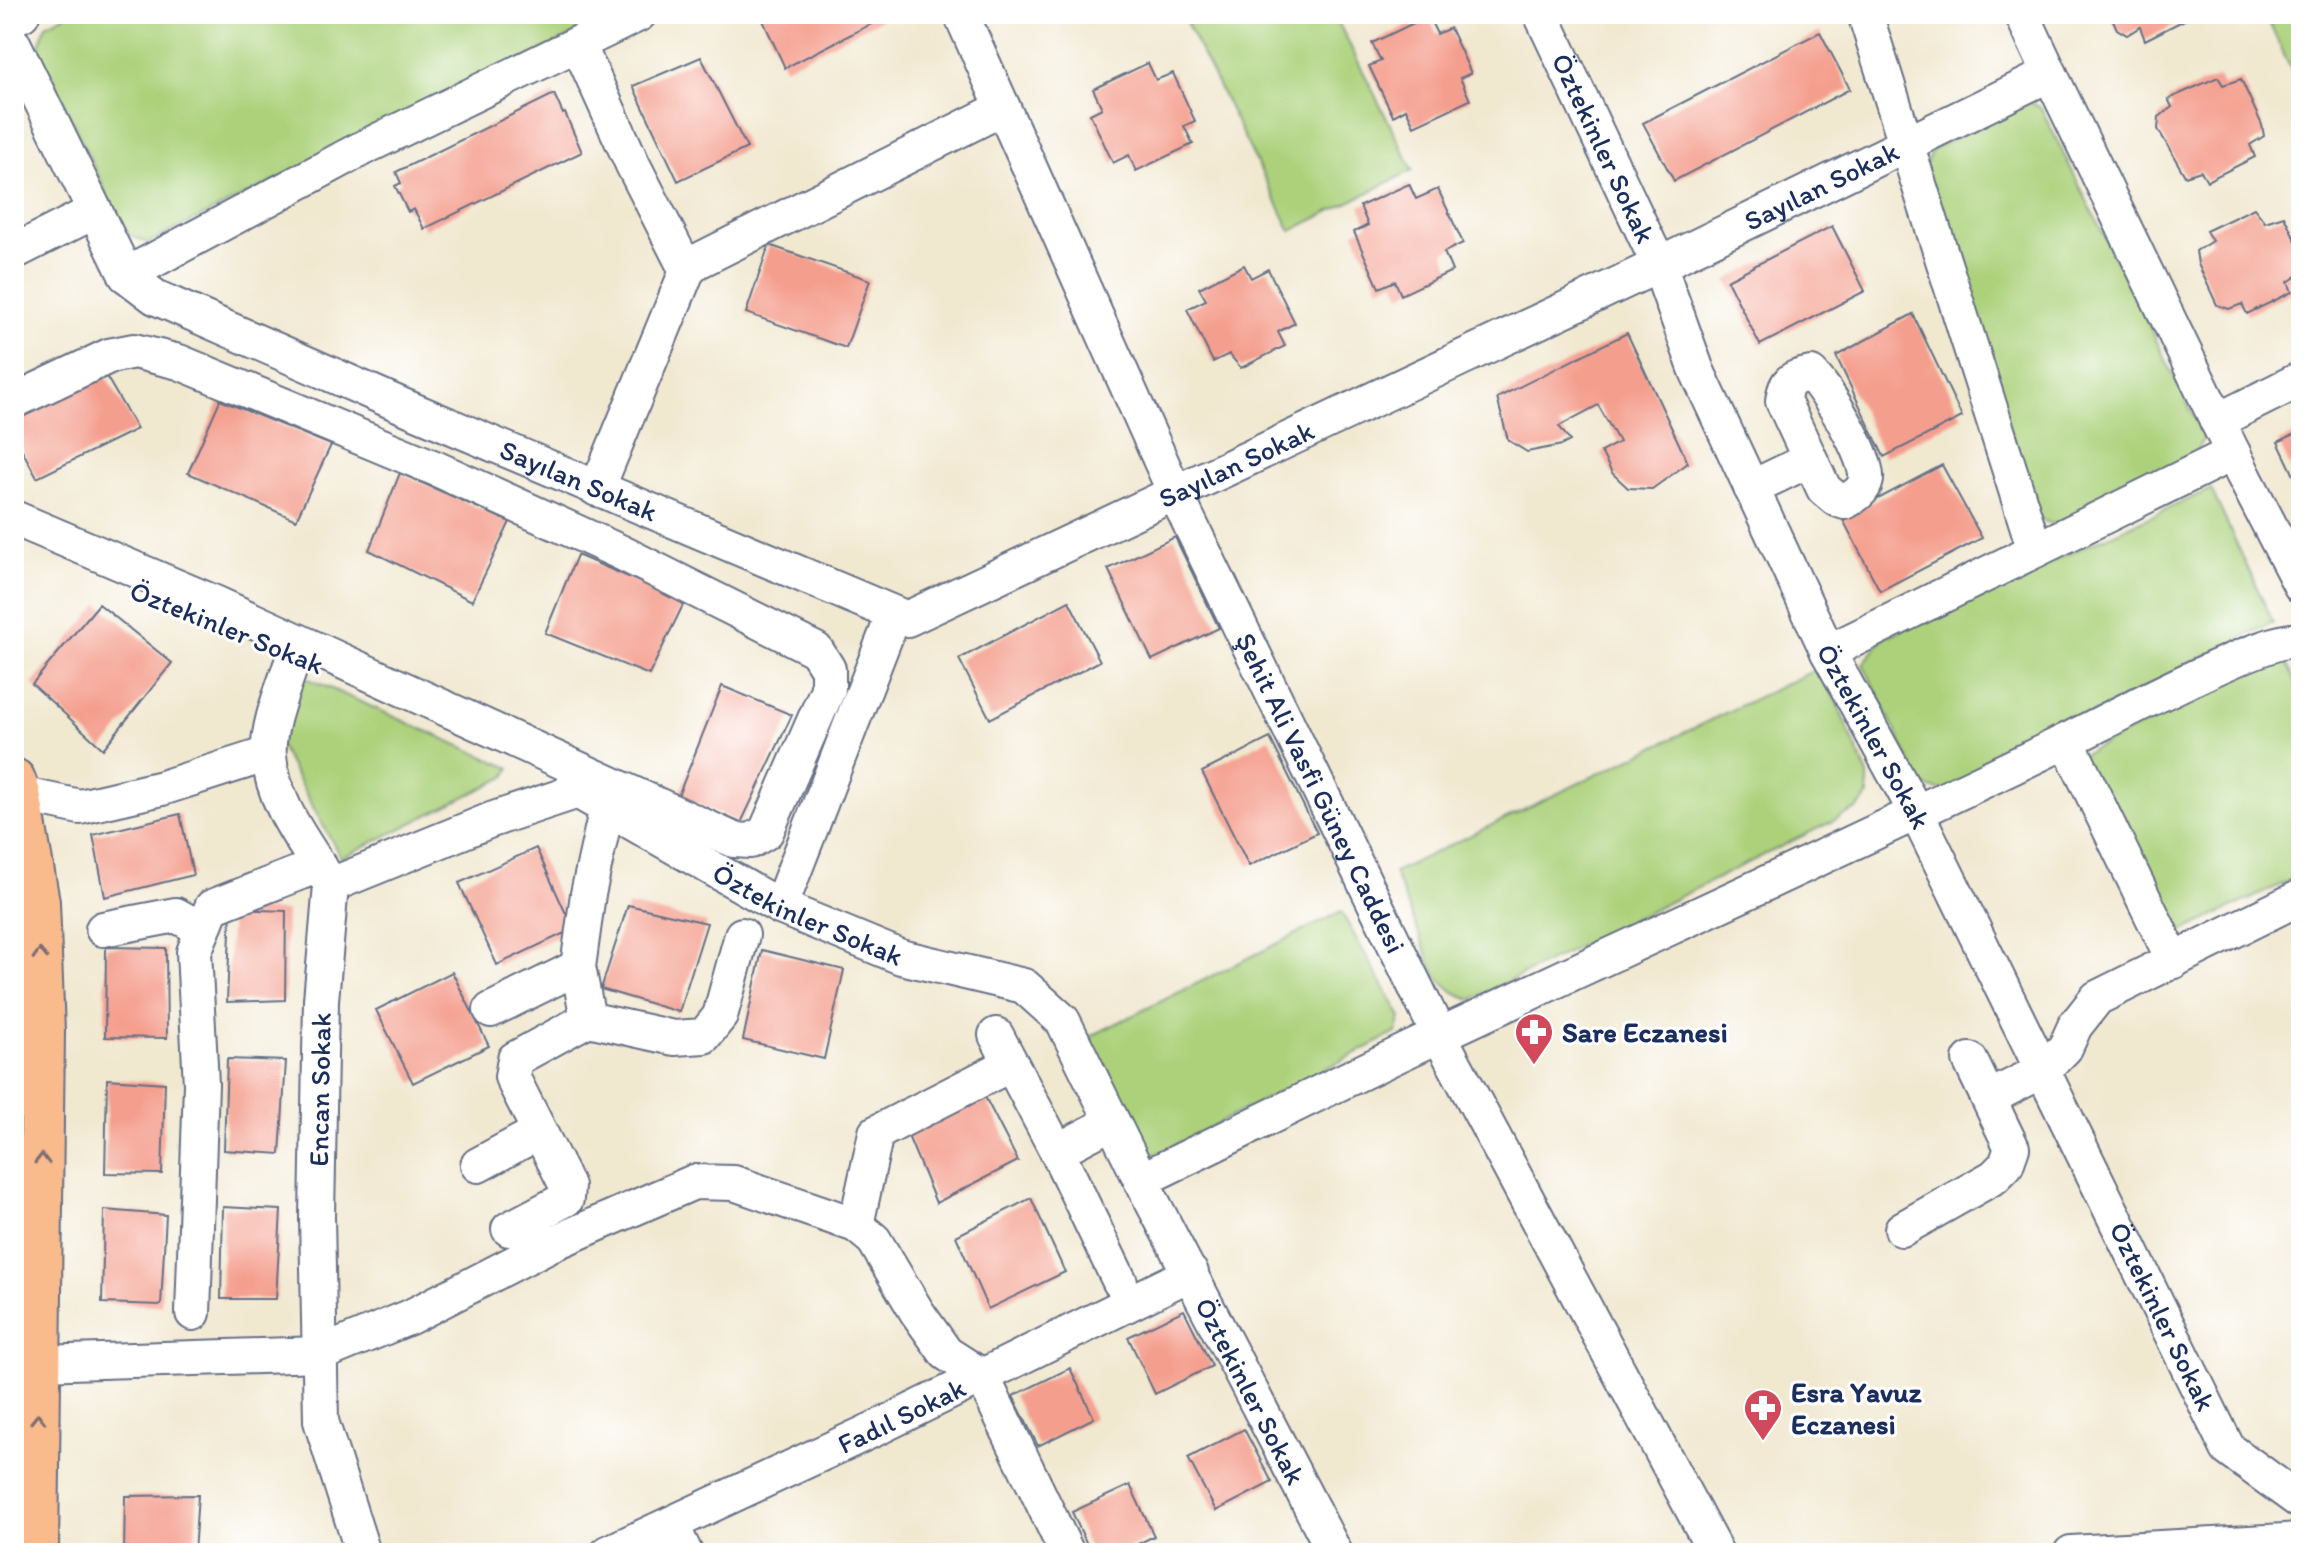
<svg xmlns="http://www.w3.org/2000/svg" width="2315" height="1567" font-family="Itim,sans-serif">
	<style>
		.green { fill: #acd17a; stroke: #64806c; stroke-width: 2 }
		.building { fill: #f49f8e }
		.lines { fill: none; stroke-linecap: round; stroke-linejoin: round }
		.minor-casing { stroke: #667086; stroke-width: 38 }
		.major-casing { stroke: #667086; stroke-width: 46 }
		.minor { stroke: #fff; stroke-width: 34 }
		.major { stroke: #fabb8c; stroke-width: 42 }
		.oneway { stroke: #7f6e73 }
		.labels { text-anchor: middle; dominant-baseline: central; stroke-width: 6; stroke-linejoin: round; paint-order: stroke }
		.street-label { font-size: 28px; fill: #1b2f5e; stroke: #fff }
		.poi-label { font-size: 28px; font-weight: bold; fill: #1b2f5e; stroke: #fff; text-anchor: start }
	</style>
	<rect width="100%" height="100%" fill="#fff"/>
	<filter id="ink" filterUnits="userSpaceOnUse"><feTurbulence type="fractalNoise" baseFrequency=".0125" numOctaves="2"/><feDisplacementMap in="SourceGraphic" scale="16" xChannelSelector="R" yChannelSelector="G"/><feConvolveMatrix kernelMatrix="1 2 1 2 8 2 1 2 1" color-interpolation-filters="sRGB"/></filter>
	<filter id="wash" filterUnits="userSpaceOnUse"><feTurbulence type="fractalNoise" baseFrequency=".006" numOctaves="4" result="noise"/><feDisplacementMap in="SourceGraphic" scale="32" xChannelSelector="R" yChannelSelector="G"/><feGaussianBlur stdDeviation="1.8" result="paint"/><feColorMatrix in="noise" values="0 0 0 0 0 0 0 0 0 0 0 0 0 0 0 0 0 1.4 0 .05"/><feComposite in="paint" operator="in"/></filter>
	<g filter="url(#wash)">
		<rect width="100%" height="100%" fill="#f1e8d0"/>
		<path class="green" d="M68,14H616L148,243L125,233L38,48L46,25Z
			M1182,14H1334L1413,170L1291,231Z
			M2265,14H2301V91Z
			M2026,100L2041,108L2204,437L2191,462L2054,525L2039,519L1924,167L1932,150Z
			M2211,489L2273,622L1943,791L1922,786L1863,664L1884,638Z
			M2284,657L2301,694V875L2170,937L2077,757Z
			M1821,667L1868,775V796L1857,809L1471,1000L1454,992L1436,976L1394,872Z
			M302,676L510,768L505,777L341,858L278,743Z
			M1341,912L1401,1017L1396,1033L1157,1154L1136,1153L1077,1043Z"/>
		<g id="blocks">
			<path class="building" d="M760,14H881L883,18L785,68Z
				M2110,14H2196L2145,40L2140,27L2127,35L2117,29Z
				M1428,16L1437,34L1450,28L1471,73L1460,78L1470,100L1414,126L1406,109L1393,116L1369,66L1381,61L1372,43Z
				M1820,32L1850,89L1674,181L1643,123Z
				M701,57L747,148L678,181L633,86Z
				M1148,63L1156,80L1173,73L1195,121L1184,126L1193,144L1136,171L1129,155L1113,163L1090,114L1102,108L1093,89Z
				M2218,77L2223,85L2241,79L2262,125L2264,136L2250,145L2255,157L2207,181L2201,171L2185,176L2158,129L2159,117L2172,107L2168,99Z
				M554,94L563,114L565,113L582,152L424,229L414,209L408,212L395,186L401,183L396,172Z
				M1409,184L1416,199L1438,189L1463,243L1444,252L1452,271L1401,295L1395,281L1379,288L1354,232L1368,225L1360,206Z
				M2254,208L2265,222L2284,216L2301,251V273L2288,282L2292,292L2247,314L2242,304L2229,309L2217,305L2198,264L2196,251L2212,241L2206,231Z
				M1832,226L1865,291L1760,345L1727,280Z
				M769,245L870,280L846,348L746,313Z
				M1244,265L1251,278L1268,269L1295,323L1278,332L1285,346L1241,368L1229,354L1213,362L1187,309L1206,300L1199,288Z
				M1913,314L1962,417L1884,457L1836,356Z
				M1627,333L1688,463L1652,489L1628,488L1612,473L1601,452L1619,442L1598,405L1559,426L1570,441L1562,445L1527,452L1508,440L1497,398Z
				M99,364L137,429L37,478L14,435V407Z
				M220,400L331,445L296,520L188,473Z
				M2301,431V490L2278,442Z
				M1942,465L1982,538L1880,591L1842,518Z
				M400,473L510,522L472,601L369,550Z
				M1175,537L1219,628L1152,660L1108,569Z
				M577,555L685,601L649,675L545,633Z
				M1069,601L1100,661L990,719L959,659Z
				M99,604L172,663L103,749L32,684Z
				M722,686L792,715L741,823L678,796Z
				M1270,738L1317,833L1249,866L1202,772Z
				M180,814L193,875L105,897L93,835Z
				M536,848L573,929L497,965L459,883Z
				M628,905L707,923L679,1012L601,989Z
				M231,909L286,911L285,1000L227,1002Z
				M106,947L166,948L167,1038L105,1037Z
				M762,950L844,970L824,1059L743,1040Z
				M452,972L489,1046L413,1083L376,1010Z
				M227,1059L286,1061L280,1154L224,1150Z
				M107,1079L165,1083L162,1174L105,1173Z
				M982,1091L1018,1161L936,1203L906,1131Z
				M1031,1198L1065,1272L988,1309L956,1236Z
				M223,1207L281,1210L276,1299H221Z
				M104,1210L166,1215L161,1305L102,1303Z
				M1184,1310L1212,1366L1155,1394L1128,1337Z
				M1070,1368L1094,1418L1038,1446L1013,1396Z
				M1244,1429L1272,1482L1216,1511L1188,1458Z
				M1130,1485L1154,1536L1120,1553H1091L1072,1512Z
				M198,1495L194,1553H124L125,1496Z"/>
		</g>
	</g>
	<g filter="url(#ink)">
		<use href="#blocks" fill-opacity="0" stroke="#667086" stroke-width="2"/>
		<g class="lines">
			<g class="minor-casing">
				<g id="minor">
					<path id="s1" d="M961,14L1176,495L1439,1035L1716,1553"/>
					<path id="s2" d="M1541,14L1659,265L1697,371L1828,652L1917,814L2228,1449L2301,1502"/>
					<path d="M1865,14L2035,550"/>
					<path d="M2022,14L2050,74"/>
					<path d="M14,18L22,14"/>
					<path d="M578,44L633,165L687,271"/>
					<path id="s3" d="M14,45L126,275L155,297L403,406L907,619L1659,265L2050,74L2244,476L2301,586"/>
					<path d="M14,252L95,211"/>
					<path d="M126,275L361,149L639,14"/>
					<path d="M1811,374C1827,389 1869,458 1866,480C1864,491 1854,497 1845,502L1836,499L1824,489L1783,401C1785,381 1792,377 1811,374Z"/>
					<path d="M14,401L109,356L134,351L179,362L437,469L620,552L816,650L828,669V689L766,832L751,841L734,840L217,604L14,518"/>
					<path d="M2217,421L2301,379"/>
					<path d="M1751,488L1809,460"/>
					<path d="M597,489L687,271L696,262L1003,108"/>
					<path d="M1828,652L2233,453"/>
					<path d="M295,653C286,682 266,726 269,756C273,805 306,844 331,885"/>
					<path d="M2067,741L2174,961"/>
					<path id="s4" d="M572,788L780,907L901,957L1024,986L1063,1021L1141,1180L1335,1553"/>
					<path d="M19,794L80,807L162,788L268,754"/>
					<path d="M780,907L894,614"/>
					<path d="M103,929L176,915L203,930"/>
					<path d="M491,1010L578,967"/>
					<path d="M588,1019L578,967L588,894L607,807"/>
					<path d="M996,1035L1057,1151"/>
					<path d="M1989,1098L2042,1071L2065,1048L2075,1026L2097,998L2301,897"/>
					<path d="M1112,1122L1057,1151L1120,1282"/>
					<path d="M478,1165L539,1132"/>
					<path d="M1141,1180C1241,1132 1341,1081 1442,1034C1650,936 1859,842 2066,741C2103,723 2271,633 2301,641"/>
					<path d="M856,1225L876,1133L1011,1064"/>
					<path d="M509,1229L566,1199L567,1186L512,1077L515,1059L588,1019L674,1038L704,1036L720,1016L742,935"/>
					<path d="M1902,1229L1994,1177L2006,1165L2012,1148L1970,1060"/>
					<path d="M193,1313L201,1084L194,952L212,907L319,865"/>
					<path d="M39,1363L320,1354L410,1317L549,1245L694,1182L734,1183L856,1225L874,1240L917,1312L946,1353L982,1376L1067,1553"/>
					<path d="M671,1524L685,1553"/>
					<path id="s5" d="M363,1553L321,1421L317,1217L321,1000L331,885L491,820L578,791"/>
					<path id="s6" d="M608,1553L881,1426L1191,1273"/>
					<path d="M2071,1553L2301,1540"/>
				</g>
			</g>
			<g class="major-casing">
				<path id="major" d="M14,780L19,794L38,902L43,1032L37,1553"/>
			</g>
			<use href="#minor" class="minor"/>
			<use href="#major" class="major"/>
		</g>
		<defs><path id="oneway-chevron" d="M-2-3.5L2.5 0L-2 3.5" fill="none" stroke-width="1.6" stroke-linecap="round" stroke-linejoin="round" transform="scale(2)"/></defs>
		<g class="oneway">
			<use href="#oneway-chevron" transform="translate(40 954) rotate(-92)"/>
			<use href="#oneway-chevron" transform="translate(42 1159) rotate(-89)"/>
			<use href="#oneway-chevron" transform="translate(38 1419) rotate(-89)"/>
		</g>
	</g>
	<defs>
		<g id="pharmacy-pin" transform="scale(2)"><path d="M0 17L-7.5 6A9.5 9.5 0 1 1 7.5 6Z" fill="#d1495b" stroke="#fff"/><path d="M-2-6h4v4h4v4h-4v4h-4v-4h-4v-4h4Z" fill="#fff"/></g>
	</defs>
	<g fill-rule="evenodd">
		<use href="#pharmacy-pin" x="1534" y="1032"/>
		<use href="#pharmacy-pin" x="1763" y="1408"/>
	</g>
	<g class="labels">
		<g class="street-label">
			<text stroke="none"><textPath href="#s2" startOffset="148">Öztekinler Sokak</textPath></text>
			<text stroke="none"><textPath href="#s3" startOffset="2122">Sayılan Sokak</textPath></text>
			<text stroke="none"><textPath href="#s3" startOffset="1474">Sayılan Sokak</textPath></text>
			<text stroke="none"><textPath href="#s3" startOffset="754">Sayılan Sokak</textPath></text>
			<text transform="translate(227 627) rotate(22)">Öztekinler Sokak</text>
			<text stroke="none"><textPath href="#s2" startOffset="796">Öztekinler Sokak</textPath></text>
			<text stroke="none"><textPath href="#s1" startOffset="858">Şehit Ali Vasfi Güney Caddesi</textPath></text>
			<text stroke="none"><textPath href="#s4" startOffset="268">Öztekinler Sokak</textPath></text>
			<text stroke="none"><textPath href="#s5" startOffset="470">Encan Sokak</textPath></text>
			<text stroke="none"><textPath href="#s2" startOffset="1444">Öztekinler Sokak</textPath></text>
			<text stroke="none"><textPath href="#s4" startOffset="964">Öztekinler Sokak</textPath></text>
			<text stroke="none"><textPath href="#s6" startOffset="324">Fadıl Sokak</textPath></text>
		</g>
		<g class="poi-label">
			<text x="1562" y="1032">Sare Eczanesi</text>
			<text x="1791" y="1392">Esra Yavuz<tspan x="1791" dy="32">Eczanesi</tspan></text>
		</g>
	</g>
	<rect width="2315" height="1567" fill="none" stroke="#fff" stroke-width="48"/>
</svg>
